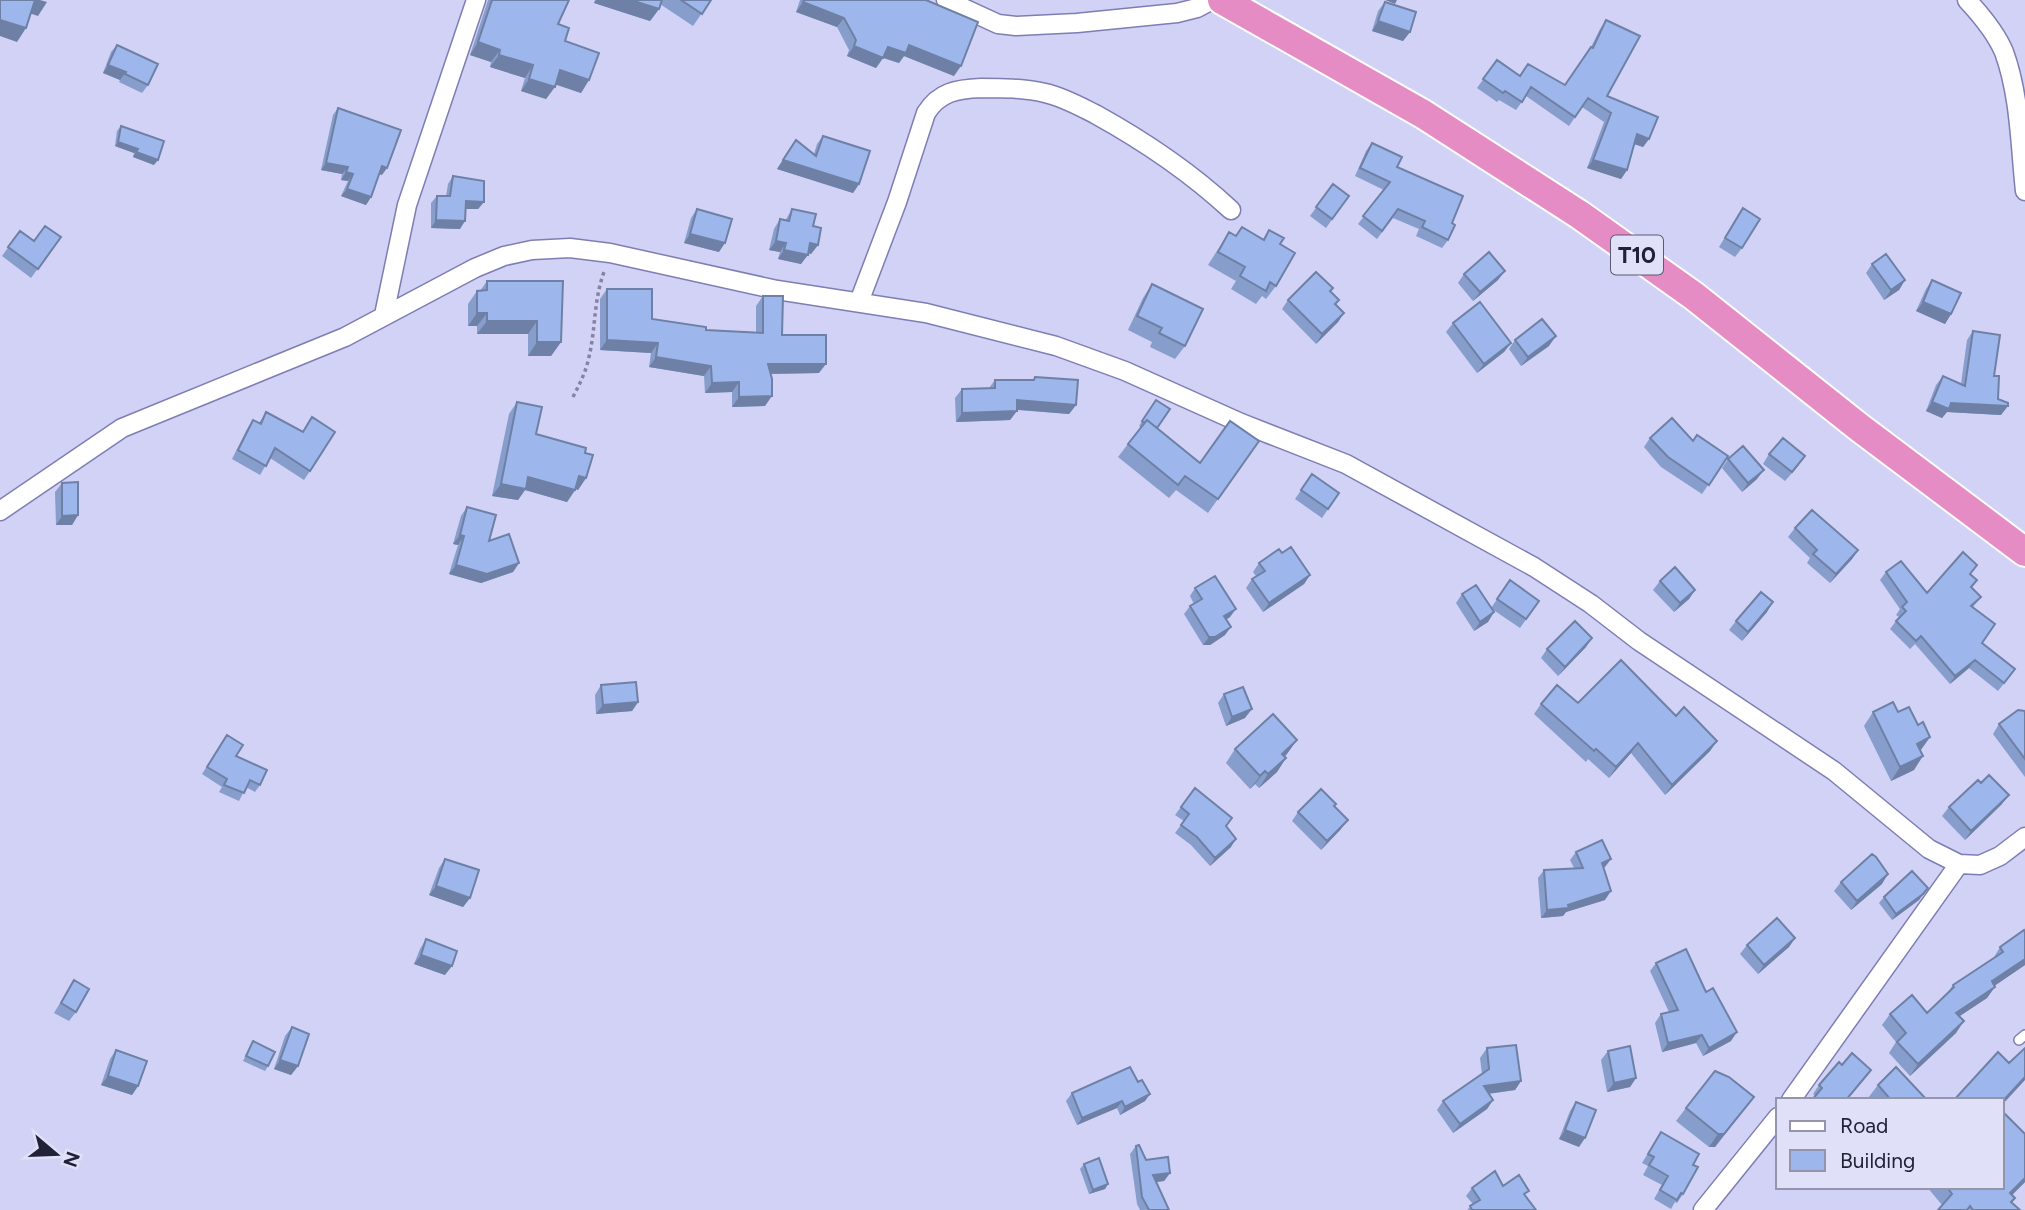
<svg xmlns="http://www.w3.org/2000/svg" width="2025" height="1210" font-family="Figtree,sans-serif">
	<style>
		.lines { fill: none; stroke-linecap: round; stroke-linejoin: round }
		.service-casing { stroke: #7e7db4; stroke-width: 12 }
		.minor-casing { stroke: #7e7db4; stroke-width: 21 }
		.trunk-casing { stroke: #fff; stroke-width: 32 }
		.path { stroke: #8484a2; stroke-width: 3.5; stroke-dasharray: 3.5 3.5; stroke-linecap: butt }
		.service { stroke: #fff; stroke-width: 9 }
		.minor { stroke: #fff; stroke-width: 18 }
		.trunk { stroke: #e48cc3; stroke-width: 28 }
		.wall { fill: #879dcb }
		.shaded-wall { fill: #6e80a5 }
		.building { fill: #9db7ec; stroke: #6e80a5; stroke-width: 2 }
		.labels { text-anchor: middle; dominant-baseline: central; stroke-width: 5; stroke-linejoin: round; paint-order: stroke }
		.shield { fill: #e0e1f9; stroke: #5a5b71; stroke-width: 2 }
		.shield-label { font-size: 23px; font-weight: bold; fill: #212137 }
	</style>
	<rect width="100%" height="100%" fill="#d1d2f6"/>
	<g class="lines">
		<g class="service-casing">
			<path id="service" d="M2019,1040L2025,1035"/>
		</g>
		<g class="minor-casing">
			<path id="minor" d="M946,0L998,24L1016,26L1077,23L1177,13L1197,8L1212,0
				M1967,0C1981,15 1996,33 2004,52C2020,96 2020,145 2025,191
				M859,302L897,202L926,113C939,92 957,89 981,88C1002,88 1024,88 1045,93C1063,97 1079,106 1095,114C1144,141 1190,172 1231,210
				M384,315L407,205L476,0
				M0,511L122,428L345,337L475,268L504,256L532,250L570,248L610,253L777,290L926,313L1056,346L1125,371L1241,423L1346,464L1534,567L1591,604L1639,641L1834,771L1929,849L1959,864L1980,865L2000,856L2025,837
				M1791,1100L1959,864
				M1703,1210L1778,1117"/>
		</g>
		<g class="trunk-casing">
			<path id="trunk" d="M1222,0L1423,114L1580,215L1694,296L1860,428L2025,552"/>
		</g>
		<path class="path" d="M573,397C579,385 585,374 588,361C596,331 593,302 604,272"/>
		<use href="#service" class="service"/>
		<use href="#minor" class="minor"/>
		<use href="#trunk" class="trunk"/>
	</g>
	<path class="wall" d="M488,0H569L558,24L565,41L589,80L581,93L556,84L546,99L521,91L525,78L490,67L491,62L470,55Z
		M595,0H711L693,26L660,4L659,9L650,21L594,3Z
		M800,0H926L954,76L904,56L899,63L883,58L876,68L847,56L849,50L837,27L796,12Z
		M1385,2L1410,32L1403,41L1372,31L1378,11Z
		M1606,20L1607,96L1649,139L1643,147L1634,144L1627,170L1621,179L1587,168L1604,122L1582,107L1569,126L1526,96L1516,110L1499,100L1497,102L1477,88L1497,60L1520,76L1528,64L1565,85L1591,47L1600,29Z
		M117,45L148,85L142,93L119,82L120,80L103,73L111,52Z
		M338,108L382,175L379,174L371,197L366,205L341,196L348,181L341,180L342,174L321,170L333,115Z
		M121,126L154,165L133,157L134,153L115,146L117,131Z
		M823,136L859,184L853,193L777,169L796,140L814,154L817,144Z
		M1372,143L1452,223L1448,240L1442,248L1416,236L1419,229L1393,218L1377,239L1358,224L1384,190L1355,176L1366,151Z
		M453,176L484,202L478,209H466L460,229L431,228V203L437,196H446L448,184Z
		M1333,184L1349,196L1326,228L1310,216Z
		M1743,208L1742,248L1735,257L1719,247Z
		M697,209L719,252L684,243L691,218Z
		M792,209L813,226L818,245L811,254L808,253L801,264L778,259L780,252L769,250L774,229L780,219L785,221Z
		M1242,227L1263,239L1269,230L1280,244L1276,286L1266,299L1262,296L1256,304L1231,289L1236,281L1208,265L1229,232L1236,236Z
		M20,231L34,241L61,237L31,278L2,256Z
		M1872,264L1905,280L1899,290L1884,300L1866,273Z
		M1464,274L1498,280L1473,301L1458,283Z
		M1932,280L1951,314L1945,324L1916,311L1926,289Z
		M487,281H563L561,342L551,356H528V334H477V326H468V304L477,291H480Z
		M1152,284L1185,346L1175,359L1150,347L1152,342L1128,330L1143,298Z
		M1333,288L1330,291L1336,305L1344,313L1338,322L1316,344L1282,309L1288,300Z
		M607,289L652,319L706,330L756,332V306L763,296L782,335L819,373L770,374L765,406L732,407V392L705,393L704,376L649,367L651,353L600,350V299Z
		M1453,323L1511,343L1504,352L1477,373L1446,332Z
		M1973,331L1994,376L2001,415L1947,412L1942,418L1926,411L1936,385L1943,376L1961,384L1967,340Z
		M1515,340L1549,346L1521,366L1509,349Z
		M1035,377L1076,405L1069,414L1017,410L1010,420L956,422L955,398L962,389L989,388L995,380H1033Z
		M1156,400L1157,428L1200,463L1259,441L1208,513L1176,490L1169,498L1118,457L1141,427L1139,426Z
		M517,402L536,434L585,453L586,478L578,490L576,489L567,502L525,490L518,500L492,496L509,414Z
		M266,412L310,471L304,480L270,458L260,475L232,459L247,429L253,420L259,423Z
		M1650,438L1693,441L1728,456L1702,494L1661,467L1644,447Z
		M1769,454L1799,465L1785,481L1763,464Z
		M1728,459L1757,479L1742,492L1722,468Z
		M1312,474L1339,493L1322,518L1295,499Z
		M62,483L78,515L72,525H56L55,492Z
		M467,507L489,541L519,563L513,572L481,583L449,574L458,545L453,544L461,516Z
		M1795,528L1858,550L1852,559L1830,583L1807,563L1810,558L1788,537Z
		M1282,553L1310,575L1304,584L1263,612L1246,588L1252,579L1256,576L1253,572L1259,563Z
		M1886,572L1927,593L1971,574L1972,588L1981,597L1973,607L1982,643L2009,677L1998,691L1969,668L1950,684L1915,644L1910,649L1890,629L1899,617L1896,615L1900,609L1880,580Z
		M1510,580L1539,601L1520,628L1492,609L1494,612L1488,622L1474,631L1456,603L1462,594L1491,608Z
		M1660,581L1695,590L1689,599L1674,612L1653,590Z
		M1195,588L1230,617L1226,620L1225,635L1210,645H1203L1184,614L1190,606L1194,604L1190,596Z
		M1767,612L1742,641L1729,630L1736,621Z
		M1586,647L1558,676L1541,658L1547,649Z
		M601,685L638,702L632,711L596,714L595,695Z
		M1224,694L1245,718L1226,726L1218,703Z
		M1578,703L1676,716L1717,741L1710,751L1665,795L1631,753L1609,778L1588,759L1586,762L1534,714L1541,704Z
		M2025,711V777L1993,734L1999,724Z
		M1873,712H1898L1930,737L1920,751L1914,770L1891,781L1864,726Z
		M227,735L236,756L260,785L255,792L246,787L239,801L219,792L222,787L202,774Z
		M1235,749L1287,754L1285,756L1286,758L1277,772L1259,788L1255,784L1250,789L1226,763Z
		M1195,788L1226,827L1231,847L1210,866L1191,845L1175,833L1184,821L1175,815Z
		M2002,804L1965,840L1942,816L1949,807Z
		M1335,807L1341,829L1321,850L1292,821L1298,812Z
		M1576,852L1611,859L1603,868L1605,900L1566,912L1563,916L1541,918L1538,878L1544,870L1574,868L1570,860Z
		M445,859L470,898L463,907L429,895L439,868Z
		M1841,882L1882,884L1851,910L1834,891Z
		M1928,888L1919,900L1892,920L1879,903L1884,897Z
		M1795,938L1789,947L1758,974L1740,954L1747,945Z
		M426,939L445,975L414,964L420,949Z
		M2000,947L2025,965L1994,986L1987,998L1959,1016L1956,1033L1910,1076L1889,1053L1896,1042L1882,1025L1890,1014L1927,1013L1945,996L1953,985L1993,959Z
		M1656,963L1706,992L1731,1041L1703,1056L1696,1043L1662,1052L1655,1023L1661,1014L1669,1012L1650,971Z
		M74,980L76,1012L69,1021L54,1013Z
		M292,1027L298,1066L291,1075L274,1069L285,1036Z
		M253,1041L268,1066L265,1071L243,1061Z
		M1487,1048L1521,1081L1515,1090L1489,1094L1493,1100L1487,1109L1453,1133L1437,1110L1443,1101L1482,1074L1480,1058Z
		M116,1050L138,1086L132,1095L101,1085L110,1059Z
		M1608,1051L1636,1078L1630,1087L1607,1092L1601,1060Z
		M1865,1079L1815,1096L1813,1094L1819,1085Z
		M1138,1082L1150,1094L1145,1101L1120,1115L1117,1108L1077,1125L1066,1101L1072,1093Z
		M1878,1085L1927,1100H1870L1868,1098Z
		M1754,1097L1715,1147H1709L1676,1121L1686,1108Z
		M1576,1102L1579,1147L1559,1139L1570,1111Z
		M1661,1132L1693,1165L1683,1194L1677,1203L1675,1202L1671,1209L1654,1199L1662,1185L1643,1175L1648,1166L1642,1163Z
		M1136,1146L1146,1160L1170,1173L1164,1181L1156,1182L1169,1210H1140L1137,1204L1130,1154Z
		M1084,1164L1108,1184L1105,1189L1089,1194L1080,1169Z
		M2025,1182L2012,1195L2015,1198L2012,1203L2019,1210H1938L1942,1205L1927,1187H2002Z
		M1503,1186L1525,1196L1536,1210H1467L1473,1204L1466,1196L1472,1188Z"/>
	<path class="shaded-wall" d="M35,0H40L47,2L38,16L26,12Z
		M596,0H631L659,9L650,21L594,3Z
		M1385,0H1397L1395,4Z
		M803,2L844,18L837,27L796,12Z
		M0,20L26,28L17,42L0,36Z
		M1378,21L1410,32L1403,41L1372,31Z
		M478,42L500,50L491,62L470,55Z
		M909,45L961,66L954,76L904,56L899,63L881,57L888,47Z
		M854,46L883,58L876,68L847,56Z
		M499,55L533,65L525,78L490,67Z
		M108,65L126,72L120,80L103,73Z
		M560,70L589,80L581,93L551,83Z
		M529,79L555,87L546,99L521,91Z
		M1637,134L1649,139L1643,147L1631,143Z
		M118,142L138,149L134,153L115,146Z
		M136,152L158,160L154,165L133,157Z
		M783,160L859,184L853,193L777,169Z
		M1593,160L1627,170L1621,179L1587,168Z
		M326,163L348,167L342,174L321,170Z
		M382,166L387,168L382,175L377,173Z
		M346,172L353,174L348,181L341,180Z
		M347,189L371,197L366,205L341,196Z
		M466,201L484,202L478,209H461Z
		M436,220L465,221L460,229L431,228Z
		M690,234L725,243L719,252L684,243Z
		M776,241L786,243L780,252L769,250Z
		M810,243L818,245L811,254L804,252Z
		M784,250L808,255L801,264L778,259Z
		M1505,271L1498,280L1473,301L1480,292Z
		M1905,280L1899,290L1884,300L1891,290Z
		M1923,302L1951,314L1945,324L1916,311Z
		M477,313H487L477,326H468Z
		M1344,313L1338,322L1316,344L1322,334Z
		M487,321H537L528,334H477Z
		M1556,336L1549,346L1521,366L1528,357Z
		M607,340L658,343L651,353L600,350Z
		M537,342H561L551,356H528Z
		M1511,343L1504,352L1477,373L1484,364Z
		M656,357L711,366L704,376L649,367Z
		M768,364H826L819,373L761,374Z
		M739,382L732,392L705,393L712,383Z
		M772,396L765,406L732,407L739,397Z
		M1017,400L1076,405L1069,414L1010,409Z
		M1932,402L2008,406L2001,415L1947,412L1942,418L1926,411Z
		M1017,411L1010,420L956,422L962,413Z
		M1764,470L1757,479L1742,492L1748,483Z
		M579,476L586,478L578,490L571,487Z
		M528,477L575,490L567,502L525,490L518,500L492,496L501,484Z
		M78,515L72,525H56L62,516Z
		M460,535L464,536L458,545L453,544Z
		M1858,550L1852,559L1830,583L1836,574Z
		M519,563L513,572L481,583L449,574L456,565Z
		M1310,575L1304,584L1263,612L1269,603Z
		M1695,590L1689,599L1674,612L1680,603Z
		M1773,602L1767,612L1742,641L1748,632Z
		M1236,609L1230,617L1218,624L1224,616Z
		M1494,612L1488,622L1474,631L1480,622Z
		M1231,627L1225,635L1210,645H1203L1209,637Z
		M1592,638L1586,647L1558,676L1565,667Z
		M1975,660L1969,668L1950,684L1955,676Z
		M638,702L632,711L596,714L603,705Z
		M1252,709L1245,718L1226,726L1232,717Z
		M1930,737L1920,751L1917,744Z
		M1297,740L1287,754L1273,767L1282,754Z
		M1717,741L1710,751L1665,795L1672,785Z
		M1638,743L1631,753L1609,778L1616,767Z
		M1923,756L1914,770L1891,781L1900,767Z
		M1286,758L1277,772L1259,788L1268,774Z
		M1265,771L1255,784L1250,789L1260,776Z
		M2009,795L2002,804L1965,840L1971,831Z
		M1348,820L1341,829L1321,850L1327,841Z
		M1236,839L1231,847L1210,866L1215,858Z
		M1611,859L1605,867L1596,871L1602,863Z
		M1888,874L1882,884L1851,910L1857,901Z
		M436,886L470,898L463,907L429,895Z
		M1611,891L1605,900L1566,912L1563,916L1541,918L1547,910L1568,905Z
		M1923,894L1919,900L1892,920L1896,914Z
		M1795,938L1789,947L1758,974L1764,965Z
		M421,955L452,966L445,975L414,964Z
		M2025,959V965L1984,993L1992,981Z
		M1995,987L1987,998L1948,1024L1956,1013Z
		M1964,1021L1956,1033L1910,1076L1918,1064Z
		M1737,1032L1731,1041L1703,1056L1709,1048Z
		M1702,1035L1696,1043L1662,1052L1668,1043Z
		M280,1060L298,1066L291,1075L274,1069Z
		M108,1076L138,1086L132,1095L101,1085Z
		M2025,1077V1080L2002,1105V1102Z
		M1636,1078L1630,1087L1607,1092L1614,1083Z
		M1521,1081L1515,1090L1477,1095L1484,1086Z
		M1150,1094L1145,1101L1120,1115L1125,1107Z
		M1754,1097L1715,1147H1709L1718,1134Z
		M1493,1100L1487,1109L1453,1133L1460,1124Z
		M1122,1101L1117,1108L1077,1125L1082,1118Z
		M1565,1130L1585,1138L1579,1147L1559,1139Z
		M1170,1173L1164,1181L1148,1183L1153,1175Z
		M2025,1178V1182L2001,1206L2010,1193Z
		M1108,1184L1105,1189L1089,1194L1093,1190Z"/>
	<path class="building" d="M0,0H35L26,28L0,20Z
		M492,0H569L558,24L569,28L565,41L599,53L589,80L560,70L555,87L529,79L533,65L499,55L500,50L478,42Z
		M631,0H662L659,9Z
		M681,0H711L702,14Z
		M804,0H926L978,22L961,66L909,45L906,53L888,47L883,58L854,46L856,40L844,18L803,2Z
		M1385,2L1416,12L1410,32L1378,21Z
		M1606,20L1640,36L1607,96L1658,117L1649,139L1637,134L1627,170L1593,160L1611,113L1588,98L1575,117L1531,87L1522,102L1505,91L1503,93L1483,79L1497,60L1520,76L1528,64L1565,85L1591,47L1593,48Z
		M117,45L158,64L148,85L125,74L126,72L108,65Z
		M338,108L401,130L387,168L382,166L371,197L347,189L353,174L346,172L348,167L326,163Z
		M121,126L164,141L158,160L136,152L138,149L118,142Z
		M823,136L870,151L859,184L783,160L796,140L816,156Z
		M1372,143L1402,157L1397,167L1463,196L1452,223L1455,225L1448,240L1422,227L1425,221L1398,209L1382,231L1363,216L1390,182L1360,168Z
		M453,176L484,181V202L466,201L465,221L436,220L437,196H450Z
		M1333,184L1349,196L1332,219L1316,207Z
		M1743,208L1760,219L1742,248L1725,238Z
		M697,209L732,219L725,243L690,234Z
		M792,209L816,214L813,226L821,228L818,245L810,243L808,255L784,250L786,243L776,241L780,219L789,221Z
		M45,226L61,237L38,269L8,247L20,231L34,241Z
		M1242,227L1264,240L1269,230L1284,238L1280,244L1295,253L1276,286L1270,282L1266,291L1240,276L1245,267L1218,252L1229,232L1236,236Z
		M1489,252L1505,271L1480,292L1464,274Z
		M1886,254L1905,280L1891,290L1872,264Z
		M1316,272L1333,288L1330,291L1339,300L1335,304L1344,313L1322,334L1288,300Z
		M1932,280L1961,293L1951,314L1923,302Z
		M487,281H563L561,342H537V321H487V313H477V291L487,290Z
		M1152,284L1203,309L1185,346L1159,333L1162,328L1137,316Z
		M607,289H652V319L706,327V330L763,333V296H783L782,335H826V364H768L772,379V396L739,397V382L712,383L711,366L656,357L658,343L607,340Z
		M1480,302L1511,343L1484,364L1453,323Z
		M1542,319L1556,336L1528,357L1515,340Z
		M1973,331L2000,335L1994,376H1999L1998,399L2008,403V406L1951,403L1949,409L1932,402L1943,376L1965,386Z
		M1035,377L1078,380L1076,405L1017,400V411L962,413V389L995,388V380H1034Z
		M1156,400L1170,409L1157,428L1147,420L1144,423L1142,421Z
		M517,402L542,407L536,434L586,448L585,453L593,455L586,478L579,476L575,490L528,477L526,489L501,484Z
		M266,412L303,432L312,417L335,432L310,471L275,448L266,466L238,450L253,420L261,424Z
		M1672,418L1693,441L1697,435L1728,456L1709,485L1668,457L1650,438Z
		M1147,420L1200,463L1230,421L1259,441L1218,499L1185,476L1178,485L1128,444Z
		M1783,438L1805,456L1792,472L1769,454Z
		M1743,446L1764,470L1748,483L1728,459Z
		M1312,474L1339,493L1328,509L1301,490Z
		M78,482V515L62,516V483Z
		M467,507L496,515L489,541L509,534L519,563L487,574L456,565L464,536L460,535Z
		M1812,510L1858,550L1836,574L1813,554L1817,550L1795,528Z
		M1291,547L1310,575L1269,603L1252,579L1265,571L1259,563L1279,549L1282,553Z
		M1963,552L1977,565L1970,574L1977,580L1971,587L1981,597L1971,606L1995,624L1982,643L2015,669L2004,683L1975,660L1955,676L1921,636L1916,641L1896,621L1906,611L1902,607L1907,602L1886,572L1901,561L1927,593Z
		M1675,567L1695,590L1680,603L1660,581Z
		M1215,576L1236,609L1224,616L1231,627L1215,637H1209L1190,606L1202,599L1195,588Z
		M1510,580L1539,601L1526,619L1497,599Z
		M1476,585L1494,612L1480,622L1462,594Z
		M1761,592L1773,602L1748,632L1736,621Z
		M1575,621L1592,638L1565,667L1547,649Z
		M1621,660L1676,716L1684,707L1717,741L1672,785L1638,743L1616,767L1596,749L1594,751L1541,704L1557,685L1578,703Z
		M636,682L638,702L603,705L601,685Z
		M1243,687L1252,709L1232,717L1224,694Z
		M1893,702L1898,712L1909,707L1918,725L1923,722L1930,737L1917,744L1923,756L1900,767L1873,712Z
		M2018,710L2025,711V759L1999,724Z
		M1273,714L1297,740L1282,754L1286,758L1268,774L1265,771L1260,776L1235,749Z
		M227,735L243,745L236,756L267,770L260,785L250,780L244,793L224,785L227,779L207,767Z
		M1989,775L2009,795L1971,831L1949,807L1978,780L1981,783Z
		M1195,788L1232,818L1226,826L1236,839L1215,858L1197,837L1181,825L1189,814L1181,807Z
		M1321,789L1336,804L1334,806L1348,820L1327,841L1298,812Z
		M1602,840L1611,859L1602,863L1611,891L1568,905L1569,908L1547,910L1544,870L1583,868L1576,852Z
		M1872,854L1876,857L1888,874L1857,901L1841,882Z
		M445,859L479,870L470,898L436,886Z
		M1912,871L1928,888L1923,894L1896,914L1884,897Z
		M1777,918L1795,938L1764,965L1747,945Z
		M2024,930L2025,932V959L1992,981L1995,987L1956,1013L1964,1021L1918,1064L1897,1042L1906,1033L1890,1014L1912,995L1927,1013L1954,987L1953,985L2003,952L2000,947Z
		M426,939L457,951L452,966L421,955Z
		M1686,949L1706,992L1713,988L1737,1032L1709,1048L1702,1035L1668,1043L1661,1014L1678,1010L1656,963Z
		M74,980L89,989L76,1012L61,1003Z
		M292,1027L309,1034L298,1066L280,1060Z
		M253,1041L275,1052L268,1066L246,1056Z
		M1516,1045L1521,1081L1484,1086L1493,1100L1460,1124L1443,1101L1489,1069L1487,1048Z
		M1630,1046L1636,1078L1614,1083L1608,1051Z
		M2025,1048V1077L2002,1102V1100H1954L1998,1052L2009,1063Z
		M116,1050L147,1061L138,1086L108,1076Z
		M1852,1053L1871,1070L1846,1100H1812L1822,1088L1819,1085L1839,1062L1842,1065Z
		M1130,1067L1138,1082L1142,1080L1150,1094L1125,1107L1122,1101L1082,1118L1072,1093Z
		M1896,1067L1927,1100H1891L1878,1085Z
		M1715,1071L1729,1077L1754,1097L1724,1134H1718L1686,1108Z
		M1576,1102L1596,1110L1585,1138L1565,1130Z
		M2002,1111L2025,1134V1178L2010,1193L2015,1198L2011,1202L2020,1210H1973L1970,1206L1967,1210H1938L1952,1194L1947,1187H2002Z
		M1661,1132L1699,1154L1693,1165L1698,1167L1683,1194L1681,1193L1677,1200L1660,1190L1668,1176L1649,1165L1654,1157L1648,1154Z
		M1139,1145L1146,1160L1168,1157L1170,1173L1153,1175L1169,1210H1149L1142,1197L1136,1146Z
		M1099,1158L1108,1184L1093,1190L1084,1164Z
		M1495,1171L1503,1186L1519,1175L1529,1191L1524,1194L1536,1210H1472L1470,1206L1480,1200L1472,1188Z"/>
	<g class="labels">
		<rect class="shield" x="1611" y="235.5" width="52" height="39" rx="5"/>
		<g class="shield-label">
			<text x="1637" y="255">T10</text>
		</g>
	</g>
	<rect x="1776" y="1098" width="228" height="91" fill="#e0e1f9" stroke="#9494ab" stroke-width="2"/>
	<rect x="1790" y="1121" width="35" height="10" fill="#ffffff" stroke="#9494ab" stroke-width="2"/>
	<text x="1840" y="1133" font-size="21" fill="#212137">Road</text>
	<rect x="1790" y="1150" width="35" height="21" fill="#9db7ec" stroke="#9494ab" stroke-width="2"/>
	<text x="1840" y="1168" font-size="21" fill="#212137">Building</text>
	<g transform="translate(56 1154) rotate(109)" stroke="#e0e1f9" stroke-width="5" paint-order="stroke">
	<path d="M0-5L12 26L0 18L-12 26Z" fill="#212137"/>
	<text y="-10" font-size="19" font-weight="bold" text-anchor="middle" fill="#212137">N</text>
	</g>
</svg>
